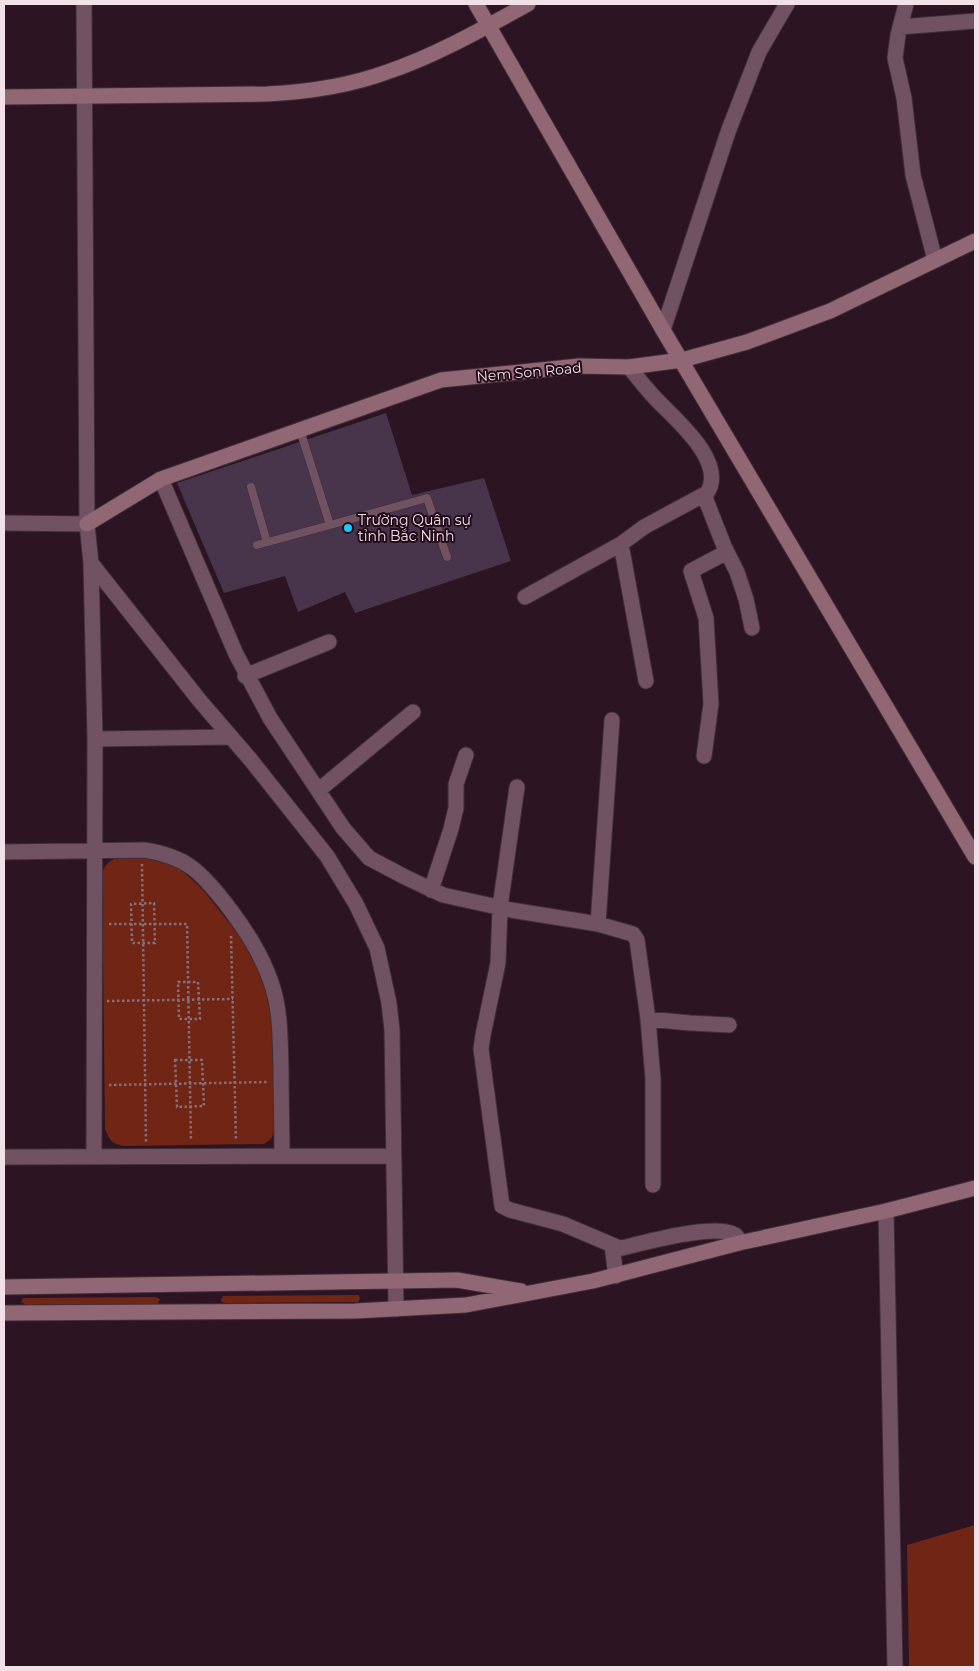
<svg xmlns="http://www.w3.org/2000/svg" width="979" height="1671" font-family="Montserrat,sans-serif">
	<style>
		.green { fill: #712515 }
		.building { fill: #48354c }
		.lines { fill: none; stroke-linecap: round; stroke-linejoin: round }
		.lane-casing { stroke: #402e37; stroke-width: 9 }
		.street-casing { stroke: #402e37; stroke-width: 17 }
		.secondary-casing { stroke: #402e37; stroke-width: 17 }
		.path { stroke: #85707c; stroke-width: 2.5; stroke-dasharray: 2.5 2.5; stroke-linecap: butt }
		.lane { stroke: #705262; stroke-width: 8 }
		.street { stroke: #705262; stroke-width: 15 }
		.secondary { stroke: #916675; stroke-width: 15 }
		.poi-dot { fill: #1cc9fc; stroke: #220b19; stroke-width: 2 }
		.labels { text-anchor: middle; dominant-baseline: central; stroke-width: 4; stroke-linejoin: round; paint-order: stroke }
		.street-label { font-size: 14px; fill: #f2e0e9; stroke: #220b19 }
		.poi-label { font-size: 14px; fill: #f2e0e9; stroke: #220b19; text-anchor: start }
	</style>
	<rect width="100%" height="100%" fill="#2c1422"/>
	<path class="green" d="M149,856L175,864L203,890L241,938L262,977L265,987L272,1019L275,1129L271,1139L264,1144L124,1146C112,1144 109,1140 105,1129L102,874C107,852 131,857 149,856Z
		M359,1295L360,1299L358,1302L226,1303L222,1302L221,1300L223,1296Z
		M155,1297L160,1299L158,1304L26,1305L21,1302L23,1298Z
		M975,1525V1667H909L907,1545Z"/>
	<path class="building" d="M386,413L412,495L484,478L511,561L355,613L345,592L298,612L285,576L224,593L177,483Z"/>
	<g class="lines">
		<g class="lane-casing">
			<path id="lane" d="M300,430L330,525L427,498L447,557
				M251,487L267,542
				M257,545L330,525"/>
		</g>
		<g class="street-casing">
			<path id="street" d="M84,4L87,524
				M906,4L898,35L895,58L904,98L913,175L935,260
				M900,27L975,21
				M663,330L728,132L759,52L787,4
				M629,367C638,378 647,390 657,400C676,420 727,462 707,493L644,527L621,544L646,681
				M161,479L236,654L270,718L343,828L369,858L405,877L443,895L511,910L598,924L633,934L637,940L648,1019L653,1079V1185
				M704,495L724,546L737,572L746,599L752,628
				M4,523L87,524L91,563L95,739L94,1156
				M91,563L200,701L250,759L327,856L356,904L377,948L389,1003L392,1030L396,1309
				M525,597L621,544
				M245,676L329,642
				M95,739L230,737
				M704,756L711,704L706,618L691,571L727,552
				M517,787L500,907L498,963L483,1035L481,1049L502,1206L510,1210L563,1224L617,1247L622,1248C646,1242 713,1224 733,1234C737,1235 738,1238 739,1243
				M319,790L413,712
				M4,852L144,850C186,856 201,872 226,904C245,929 261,953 271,982C281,1010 280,1040 281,1068C281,1098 282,1127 282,1156
				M431,890L451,829L456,808V784L466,755
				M598,924L612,720
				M648,1019L690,1023L729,1025
				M4,1157L393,1156
				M886,1211L895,1667
				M612,1246L616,1276"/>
		</g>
		<g class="secondary-casing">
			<path id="secondary" d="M476,4L663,330L975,857
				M4,97L267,94C307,92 349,86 387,72C435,56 484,28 528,4
				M87,524L161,479L441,380L579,366L629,367L682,360L747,342L830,311L975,241
				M4,1287L457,1280L521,1291
				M4,1313L355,1311L466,1305L593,1281L739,1243L886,1211L975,1188"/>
		</g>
		<path class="path" d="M142,864L146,1142
			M154,903L155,943H132L131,904Z
			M109,924H187L191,1141
			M231,936L236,1140
			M178,982H198L200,1019H179Z
			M107,1001L233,999
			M175,1060H202L204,1106L177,1107Z
			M109,1085L268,1082"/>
		<use href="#lane" class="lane"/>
		<use href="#street" class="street"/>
		<use href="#secondary" class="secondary"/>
	</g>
	<circle class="poi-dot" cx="348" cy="528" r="5"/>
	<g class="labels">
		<g class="street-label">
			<text transform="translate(529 372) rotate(-5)">Nem Son Road</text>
		</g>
		<g class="poi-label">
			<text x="358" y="520">Trường Quân sự<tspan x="358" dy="16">tỉnh Bắc Ninh</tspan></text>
		</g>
	</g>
	<rect width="979" height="1671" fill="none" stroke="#f2e0e9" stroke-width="10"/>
</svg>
